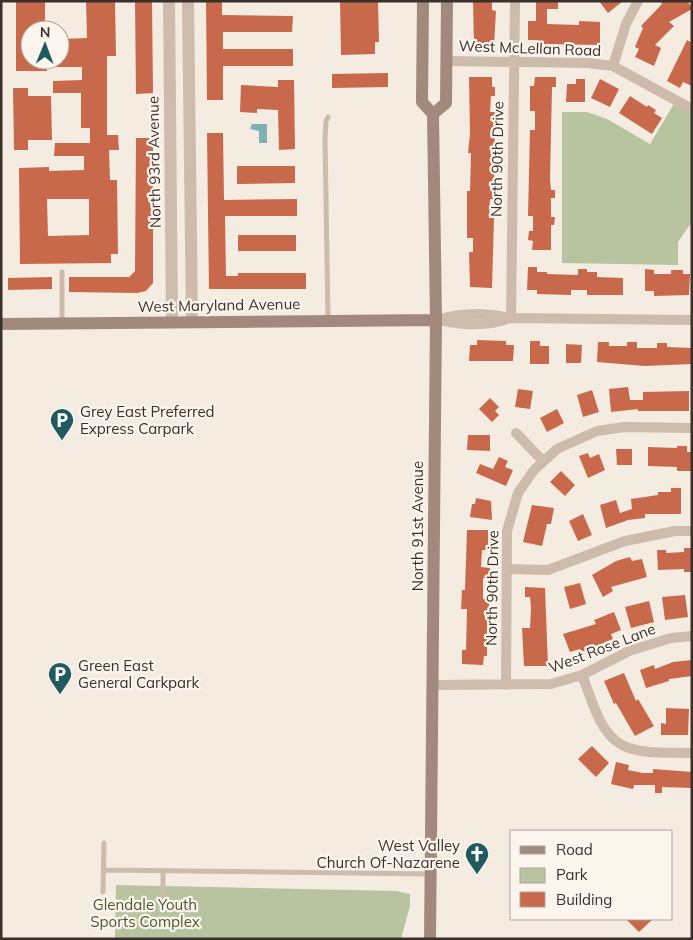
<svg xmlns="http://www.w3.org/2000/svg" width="693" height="940" font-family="Mulish,sans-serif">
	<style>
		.green { fill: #b8c4a0 }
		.water { fill: #7fb0b2 }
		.building { fill: #c8694b; fill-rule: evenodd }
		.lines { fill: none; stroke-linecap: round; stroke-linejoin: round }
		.service { stroke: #cdbbac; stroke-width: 5 }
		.minor { stroke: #cdbbac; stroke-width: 10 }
		.tertiary { stroke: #cdbbac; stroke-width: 12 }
		.secondary { stroke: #a18a7d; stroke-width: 12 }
		.labels { text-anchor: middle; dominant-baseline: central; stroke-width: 4.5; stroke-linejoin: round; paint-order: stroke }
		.street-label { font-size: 15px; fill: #3b302b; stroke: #fbf5ee }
		.poi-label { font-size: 15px; fill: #3b302b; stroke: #fbf5ee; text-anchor: start }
		.park-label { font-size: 15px; fill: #4a5a2e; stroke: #fbf5ee }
	</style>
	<rect width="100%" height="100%" fill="#f4ebe1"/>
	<path class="green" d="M675,102L692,109V222L678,242V265L562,263V112H587L607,119L650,144Z
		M116,885L396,891L410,894V906L401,939H115Z"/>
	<path class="water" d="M252,124H267V143H259V131L250,129Z"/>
	<path class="building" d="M16,1H45V30H30V60H60V39L87,38L86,1H115L116,56H107V135H118L119,150H109L110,180H117L118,254H111V263L20,264L19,168L49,167V171L84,170V156H54L55,143H90V128H81V93H53V81L82,80V67H47V71H16ZM47,199H89V235L48,236Z
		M135,1H152L153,93L136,94Z
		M206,1H222V15L293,16L292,32H223V49H293V66H223V100H207Z
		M340,1H378L379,42H375V54L341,55Z
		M473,1H492V10L496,11L494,46L474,45Z
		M536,1H558V9H547V24L579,25V21L600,22V45L538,44V40H528V21H536Z
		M599,1H623L608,13Z
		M660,1H688L692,9L669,22L674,26L655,45L661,48L654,66L635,57L639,49L635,47L643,28L641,26L662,4Z
		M687,40L692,43V86L683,82L680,88L667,81Z
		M388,73V87L332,88V74Z
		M469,77H492V87H495V96H491L490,112H495L494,200L490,199L489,218H494L492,288L470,287L469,252H473V238H467V191H470L471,153H468L470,133Z
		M535,77H556V87H552L550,179L551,190H555V198H551V217H555L554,225H551V250H532L533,241L528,240L529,231H533V216H528L530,130H535V111H530V86H534Z
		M576,79H585V102H566L567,84H576Z
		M600,79L619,89L610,107L591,98Z
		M278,80H294L295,149L279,150L278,110L257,109V113L240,112L241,85L278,87Z
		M13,88H28V96H51L52,140H28V150H14Z
		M630,96L647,107L648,105L656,110L654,113L662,118L652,134L619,113Z
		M207,133H223L224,200L297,199V216H225L226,276H238V273H306V289H209Z
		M136,138H153V283L146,291L137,293L69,292V277H129L135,271Z
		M237,166H295V183L237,184Z
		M238,235H296V251H238Z
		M528,267H537V272H547V274L578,275V269H587V272H597V277L623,278V295H587V290H571V295L537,294V290H527Z
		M645,269L654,270V274H671V270H683V274H690L689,295L654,296V291H645Z
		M52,277V289L8,290V278Z
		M477,340L506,341V345H514L513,361H469L470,345H477Z
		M530,341H540V346H549V364H530Z
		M598,342H609V346H627V342H637V348H657V343H667V347L692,348V364L645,366L597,362Z
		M566,344L582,345L581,363H566Z
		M628,387L630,400H643V392L689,391V411H638V409L611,412L609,389Z
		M518,389L533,391L530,409L515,407Z
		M592,390L599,412L583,417L577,395Z
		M490,398L499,407L495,411L499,415L492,422L479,409Z
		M557,409L564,423L547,432L540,418Z
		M468,435H490V451L467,450Z
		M677,446H687V452H692V471H677V467L648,466V447L677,448Z
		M616,449H632V465H617Z
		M588,453L590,458L599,454L605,470L588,478L579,456Z
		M499,457L508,461L505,467L513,470L506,486L476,473L480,464L493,469Z
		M561,471L575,485L565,496L550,482Z
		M671,488H681V514H645V518L628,520L606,528L600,505L616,500L620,513L632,509L631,499L658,495V492H671Z
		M476,498L491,501L492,520L470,517L472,504H475Z
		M532,505L554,508L551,524H547L542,546L523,542Z
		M583,514L592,535L578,541L569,521Z
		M467,530H488V550H482L481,567L490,568L489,579L483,578V599H489V610L487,609V656H484L483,665L462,664V650H466L467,609H461L462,590H465Z
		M684,548H692V572H684V569L658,570L657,550H666V553L684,552Z
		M630,557L632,561L642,559L647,577L611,587L613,591L603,597L592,575L616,561Z
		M580,583L586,604L570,609L564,587Z
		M525,587L545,588L548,666H524L522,628H530L531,608L530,597H525Z
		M685,595L688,617L665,620L662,597Z
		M649,601L654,622L631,628L625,607Z
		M614,612L621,630L611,634L613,639L581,652L580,649L570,652L563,634L596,624L594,620Z
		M692,660V676L669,679V681L646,688L640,670L654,665L655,669L673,662Z
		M624,673L636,701L638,699L654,726L635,736L616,703L614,704L604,681Z
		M666,708L689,709L688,735H661V723L666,724Z
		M592,746L609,763L596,777L578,759Z
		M616,762L629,765L628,770L643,773H653V769L692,772V788L662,787V793H655V785H634L633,789L611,784Z
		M626,919H653L639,932Z"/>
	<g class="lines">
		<path class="service" d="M328,320L325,138L326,121L328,117
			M62,322V272
			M103,870L430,874
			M103,892L104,843
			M163,909V871"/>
		<path class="minor" d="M447,61L588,63L613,66L692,109
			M613,66L626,24L638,1
			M511,318L515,1
			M436,320C461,313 486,312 511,318L692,320
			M440,320C462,325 488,327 510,318
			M516,433L542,460
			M507,569L548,570L625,541L675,531H692
			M582,675C591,697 599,733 622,745C641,755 671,752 692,753
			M433,685L551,684L582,675L629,651L671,638L692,636
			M506,685L507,531L518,493L534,470L557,449L597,431L624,427L692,428"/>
		<path class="tertiary" d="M169,1L172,321
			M188,1L192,321"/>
		<path class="secondary" d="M423,1L422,102L433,114L436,320L430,939
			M433,114L446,103L447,1
			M1,324L436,320"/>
	</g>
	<defs>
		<g id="parking-pin" transform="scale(1.25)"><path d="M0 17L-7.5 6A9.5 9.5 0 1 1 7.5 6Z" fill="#1f5a5e" stroke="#fbf5ee"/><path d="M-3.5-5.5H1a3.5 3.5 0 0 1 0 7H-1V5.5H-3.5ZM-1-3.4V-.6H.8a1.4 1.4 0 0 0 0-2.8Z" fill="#fff"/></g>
		<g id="church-pin" transform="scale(1.25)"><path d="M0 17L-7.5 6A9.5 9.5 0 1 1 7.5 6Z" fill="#1f5a5e" stroke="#fbf5ee"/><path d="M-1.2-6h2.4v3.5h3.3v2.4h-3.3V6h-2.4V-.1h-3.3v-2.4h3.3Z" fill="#fff"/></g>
	</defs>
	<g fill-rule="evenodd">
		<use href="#parking-pin" x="62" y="420"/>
		<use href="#parking-pin" x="60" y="674"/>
		<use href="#church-pin" x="477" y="854"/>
	</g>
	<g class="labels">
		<g class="street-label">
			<text transform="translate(530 48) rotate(2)">West McLellan Road</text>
			<text transform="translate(497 159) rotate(-89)">North 90th Drive</text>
			<text transform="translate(154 162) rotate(-91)">North 93rd Avenue</text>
			<text transform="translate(219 305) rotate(-1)">West Maryland Avenue</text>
			<text transform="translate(417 526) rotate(-90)">North 91st Avenue</text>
			<text transform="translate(492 588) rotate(-89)">North 90th Drive</text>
			<text transform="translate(602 648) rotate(-21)">West Rose Lane</text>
		</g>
		<g class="poi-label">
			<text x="80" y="411">Grey East Preferred<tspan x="80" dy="17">Express Carpark</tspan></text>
			<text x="78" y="665">Green East<tspan x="78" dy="17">General Carkpark</tspan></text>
			<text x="460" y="845" text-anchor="end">West Valley<tspan x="460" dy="17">Church Of-Nazarene</tspan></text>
		</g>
		<g class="park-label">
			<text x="145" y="904">Glendale Youth<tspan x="145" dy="17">Sports Complex</tspan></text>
		</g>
	</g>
	<rect width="693" height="940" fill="none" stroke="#3b302b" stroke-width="5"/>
	<rect x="510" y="830" width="162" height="90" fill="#fbf5ee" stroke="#aea6a0"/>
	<rect x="520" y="846" width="25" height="8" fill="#a18a7d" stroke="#aea6a0"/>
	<text x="556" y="855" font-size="15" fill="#3b302b">Road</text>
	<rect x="520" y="868" width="25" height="15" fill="#b8c4a0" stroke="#aea6a0"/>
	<text x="556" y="880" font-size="15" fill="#3b302b">Park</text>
	<rect x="520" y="892" width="25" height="15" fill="#c8694b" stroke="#aea6a0"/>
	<text x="556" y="905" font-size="15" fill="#3b302b">Building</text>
	<g transform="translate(45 45) rotate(1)"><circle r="24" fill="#fbf5ee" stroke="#aea6a0"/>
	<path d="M0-4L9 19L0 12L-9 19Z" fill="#1f5a5e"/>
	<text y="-8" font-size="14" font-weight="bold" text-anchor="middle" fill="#3b302b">N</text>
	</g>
</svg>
